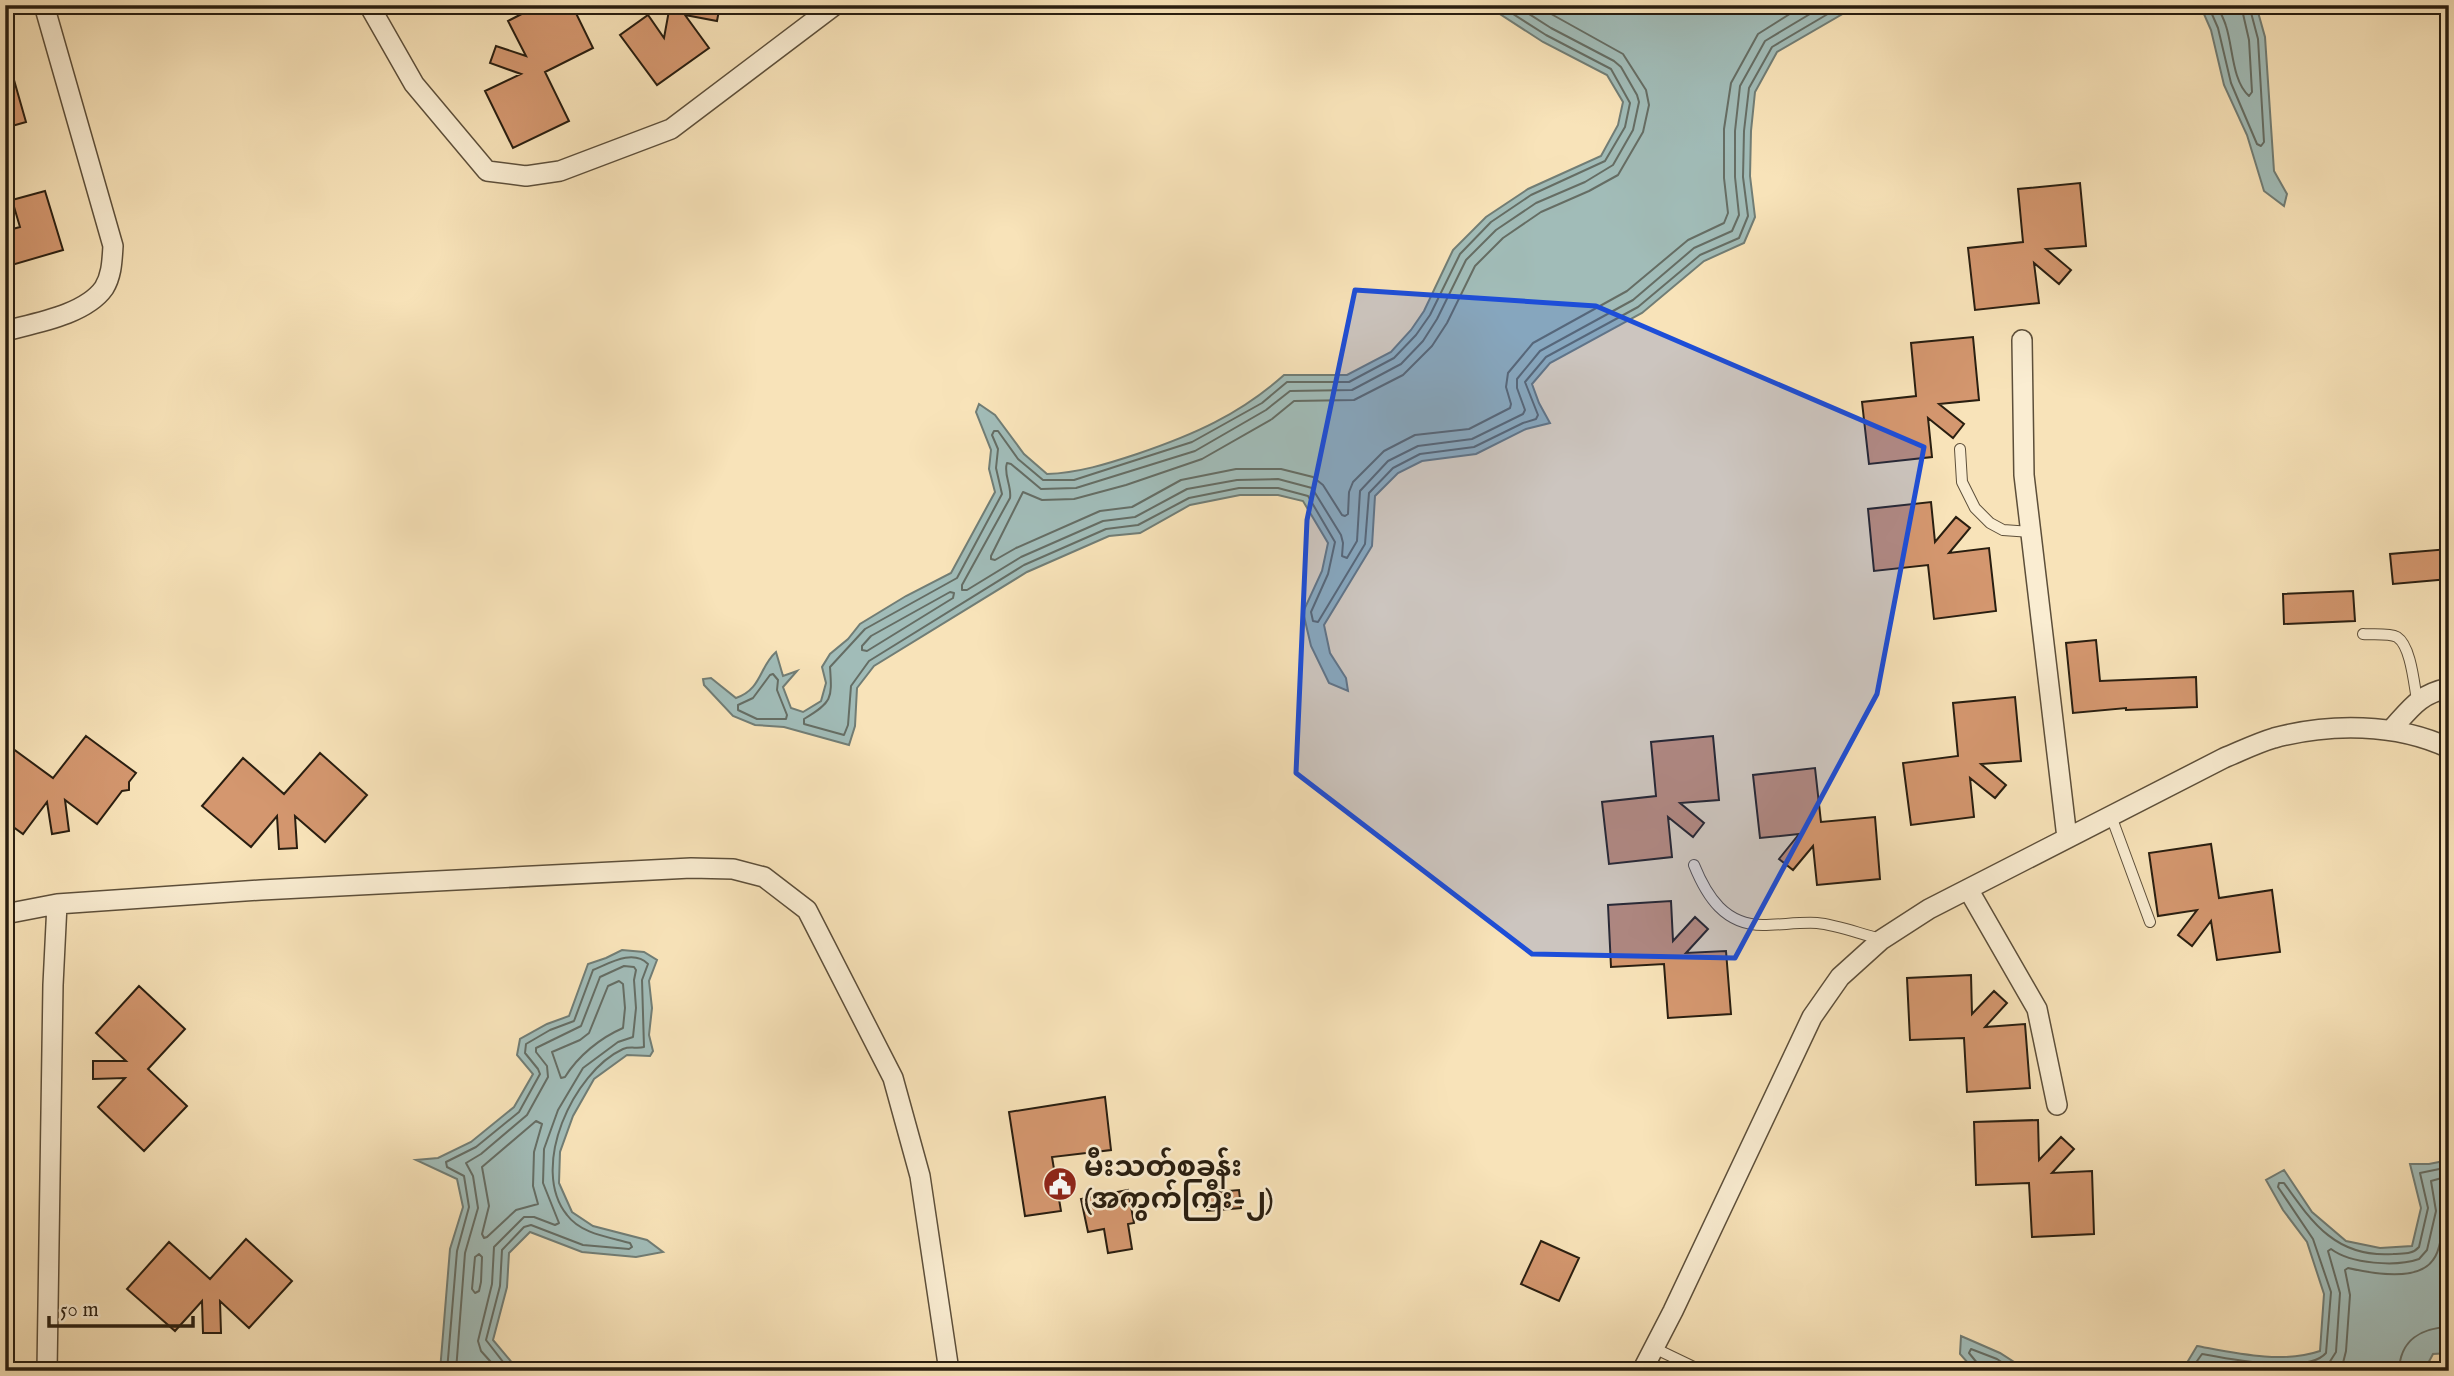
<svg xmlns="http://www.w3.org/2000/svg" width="2454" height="1376" font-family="'IM FELL English','Noto Sans Myanmar',serif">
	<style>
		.water { fill: #a1bcb8; stroke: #717d75; stroke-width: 2 }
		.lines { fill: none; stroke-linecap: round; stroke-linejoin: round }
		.shore { stroke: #656d64; stroke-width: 2 }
		.building { fill: #d4976f; stroke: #291e10; stroke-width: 2 }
		.service-casing { stroke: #5d4f3a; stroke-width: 12 }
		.minor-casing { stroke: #5d4f3a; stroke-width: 22 }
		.service { stroke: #faedd2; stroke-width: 10 }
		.minor { stroke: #faedd2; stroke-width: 19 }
		.marked { fill: #1d4ed8; fill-opacity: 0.2; stroke: #1d4ed8; stroke-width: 5; stroke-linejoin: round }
		.labels { text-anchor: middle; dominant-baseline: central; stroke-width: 5; stroke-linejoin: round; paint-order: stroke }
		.poi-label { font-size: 28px; font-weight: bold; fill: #291e10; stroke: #faedd2; text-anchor: start }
	</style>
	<rect width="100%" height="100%" fill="#f8e3b9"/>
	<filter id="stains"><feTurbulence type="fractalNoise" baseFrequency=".00286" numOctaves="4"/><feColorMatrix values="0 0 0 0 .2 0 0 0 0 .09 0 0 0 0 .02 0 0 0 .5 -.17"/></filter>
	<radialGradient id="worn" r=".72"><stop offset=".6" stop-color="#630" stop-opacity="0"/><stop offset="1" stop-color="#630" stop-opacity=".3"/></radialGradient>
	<path class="water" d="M1486,5H1858L1777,52L1755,92L1751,131L1750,176L1755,217L1744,243L1704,261L1642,313L1550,363L1532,384L1539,403L1550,423L1526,429L1476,454L1422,461L1398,473L1375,496L1372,546L1324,625L1330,653L1346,678L1348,691L1329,683L1311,646L1303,612L1322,571L1328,543L1303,501L1278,495H1240L1190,505L1140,533L1109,536L1027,572L874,666L857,688L855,726L849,745L784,727L755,725L733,716L704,685L703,679L711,678L736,698C762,689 759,667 776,652L783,676L797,671L783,687L791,708L803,712L821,701L826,683L822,667L830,654L848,639L860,624L906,596L951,573L995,492L989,469L991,450L976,412L979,404L995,415L1024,454L1047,474C1078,473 1107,464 1137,454C1193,435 1239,415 1284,375H1347L1391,352L1411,330L1424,311L1453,250L1486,217L1528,189L1601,156L1618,125L1623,102L1607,75L1543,42Z
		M2200,5H2256L2265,37L2274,171L2287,194L2284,206L2264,191L2247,135L2224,85L2211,30Z
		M622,950L644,952L657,960L649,981L652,1008L649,1035L653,1051L650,1056L627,1055L594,1079L573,1116L560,1152L559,1183L572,1212L593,1226L647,1240L663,1252L636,1257L582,1252L530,1232L509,1253L507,1287L493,1340L519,1371H440L450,1249L463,1207L457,1179L416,1160L438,1158L471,1142L514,1107L533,1074L517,1055L520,1039L547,1024L569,1016L588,964L606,958Z
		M2449,1160V1353L2433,1354L2424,1371H2182L2197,1346C2235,1353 2282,1364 2320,1351L2324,1294L2307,1242L2283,1210L2266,1180L2284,1170L2312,1212L2346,1241L2380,1248L2412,1246L2421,1208L2410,1164H2429Z
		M1961,1336L2000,1353L2028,1371H1975L1960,1354Z"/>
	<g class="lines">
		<path class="shore" d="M1499,5L1546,35L1611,69L1630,103L1625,127L1605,161L1531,195L1491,222L1460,254L1430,315L1416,335L1394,358L1349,382H1287L1262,403L1192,442L1074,480H1043L1018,459L998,431H994L992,435L998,449L996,468L1002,494L957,578L865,629L830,667C832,698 833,702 804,719V724L844,735L848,725L851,686L869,661L1024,565L1106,529L1138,525L1189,498L1239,488H1278L1308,496L1335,542L1328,574L1311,612L1313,621L1318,622L1365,544L1369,493L1393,468L1420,454L1474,447L1523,423L1536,419L1538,415L1525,382L1546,357L1638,307L1700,255L1739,238L1748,216L1743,177L1744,131L1749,88L1772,47L1843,5
			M1515,5L1551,28L1614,61L1621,67L1637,95L1639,102L1633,130L1613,165L1585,182L1536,203L1496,230L1466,260L1437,319L1423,341L1401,364L1352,390L1290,391L1266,410L1195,451L1076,488L1041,489L1011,464L1007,463C1003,474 1012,486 1010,498L962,585V590H967L1021,557L1103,521L1135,517L1187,489L1237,480L1278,479L1312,488L1341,535L1343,543L1342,556L1347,558L1357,541L1360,491L1388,461L1418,446L1472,439L1523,414L1525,410L1517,388V379L1540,351L1633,300L1694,248L1732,231L1739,215L1735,177V131L1740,86L1765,41L1825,5
			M1535,5L1623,54L1646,90L1649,105L1643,132L1618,175L1589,191L1541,212L1503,238L1475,266L1447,323L1432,346L1403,375L1354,400L1294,401L1272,419L1202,459L1126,485L1074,499L1042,500L1023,492L991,556V559L995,560L1016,548L1100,511L1132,507L1181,480L1236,469H1281L1313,477L1323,485L1342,515L1345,516L1348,514L1349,492L1353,482L1384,451L1415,435L1469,429L1510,408L1511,404L1506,387L1508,373L1533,343L1627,291L1688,240L1724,223L1728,213L1724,178V129L1731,83L1758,34L1804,5
			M2208,5L2218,28L2231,83L2257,144L2261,146L2264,142L2258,39L2249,5
			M2217,5C2220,12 2224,19 2226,26C2233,47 2232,81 2249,96L2252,92L2249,40L2241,5
			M950,592L954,593L953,598L867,651L862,650V646L871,636Z
			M773,674L778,680L777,690L787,715L786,719H757L738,710V705L753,698L770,675Z
			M619,981L623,984L625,1008L623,1028C600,1038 578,1056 565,1077L561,1078L552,1052L580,1040L589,1033L608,986Z
			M536,1121L542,1124L534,1152L533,1186L538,1204L516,1210L487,1237L484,1238L482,1234L489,1206L482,1167Z
			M479,1254L482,1257L481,1282L479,1291L475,1293L472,1289L475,1257Z
			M447,1371L457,1251L469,1207L464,1176L447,1167L446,1162L476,1147L519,1112L540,1074L538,1069L525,1053L526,1044L550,1030L574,1021L593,970C610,963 633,949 648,964L642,980L644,1047C637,1049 630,1046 623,1049C573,1072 529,1168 567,1215C581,1234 609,1237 630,1243L632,1247L629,1249L583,1245L531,1225L524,1227L502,1250L500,1286L486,1340L510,1371
			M456,1371L465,1253L478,1208L473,1176L466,1163L481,1154L527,1115L548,1077L547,1066L536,1052V1048L581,1026L600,977L624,966L634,967L636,970L634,980L636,1008L633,1037L618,1042L583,1068L558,1110L544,1149L543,1183L559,1223L555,1225L534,1217H524L494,1247L492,1284L478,1341L481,1351L499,1371
			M1980,1371L1978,1364L1969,1353L1971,1349L1997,1359L2015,1371
			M2190,1371L2202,1354C2229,1359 2307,1375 2326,1353L2331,1292L2313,1239L2278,1187L2279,1183H2284C2313,1224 2337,1258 2393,1254C2403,1253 2412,1255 2419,1247L2428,1208L2420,1173L2449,1167
			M2310,1371L2329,1363L2336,1352L2340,1293L2328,1251L2331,1249C2351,1264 2396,1267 2419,1259L2427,1250L2436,1211L2431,1181L2449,1176
			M2337,1371L2343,1363L2346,1351L2350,1295L2345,1270L2348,1268C2370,1273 2418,1282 2433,1260C2439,1253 2440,1242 2442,1234C2446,1217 2447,1206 2444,1190L2449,1186
			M2399,1371C2400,1340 2421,1328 2449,1327"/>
	</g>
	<path class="building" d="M539,5H572L593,48L545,72L569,121L513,148L485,91L521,74L490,63L496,46L526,56L508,21Z
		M670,5H720L717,21L685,15L709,48L657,85L620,35L648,15L664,38Z
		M5,66H10L26,122L5,128Z
		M2080,183L2086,246L2046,249L2071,270L2059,284L2034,263L2039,303L1975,310L1968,248L2023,242L2018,189Z
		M45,191L63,250L5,267V231L20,227L12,200Z
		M1973,337L1979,400L1939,404L1964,424L1953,438L1928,418L1932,457L1869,464L1862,402L1916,396L1911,343Z
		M1931,502L1935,542L1956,517L1970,528L1949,553L1989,548L1996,611L1934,619L1928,565L1874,571L1868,509Z
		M2449,549V579L2393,584L2390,554Z
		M2353,591L2355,621L2284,624L2283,594Z
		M2096,640L2100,681L2196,677L2197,707L2126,710V708L2073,713L2066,643Z
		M2015,697L2021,761L1981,764L2006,785L1995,798L1970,778L1974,817L1911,825L1903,763L1958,756L1953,703Z
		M86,736L136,773L129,782V790L122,791L97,824L65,800L69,831L52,834L47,802L23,834L5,821V743L53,778Z
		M1713,736L1719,800L1680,803L1704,823L1693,837L1668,817L1672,857L1609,864L1602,802L1656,796L1651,742Z
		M320,753L367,795L325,842L295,816L297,848L279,849L277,816L251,847L202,806L243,758L284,794Z
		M1815,768L1821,822L1875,817L1880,879L1817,885L1813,846L1793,870L1779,859L1799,834L1760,838L1753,775Z
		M2211,844L2219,898L2272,890L2280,952L2217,960L2211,921L2192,946L2178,935L2197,910L2158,916L2149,853Z
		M1671,901L1673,941L1695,917L1708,929L1686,953L1726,951L1731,1014L1668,1018L1664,964L1611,967L1608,905Z
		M1971,975L1972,1014L1994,991L2007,1003L1985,1027L2025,1024L2030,1088L1967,1092L1964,1038L1910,1040L1907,978Z
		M139,986L185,1029L148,1069L187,1106L144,1151L98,1107L125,1078L93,1079V1061H126L96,1033Z
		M1105,1097L1111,1150L1052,1157L1061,1211L1025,1216L1009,1112Z
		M2038,1120L2039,1160L2061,1137L2074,1149L2052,1173L2092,1171L2094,1234L2032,1237L2029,1183L1976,1185L1974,1122Z
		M1128,1190L1134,1223L1128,1224L1132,1249L1108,1253L1104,1229L1088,1232L1081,1199Z
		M1239,1190L1241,1208L1207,1211L1205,1193Z
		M246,1239L292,1281L249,1328L220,1301L221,1333H203L202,1301L175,1331L127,1289L169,1242L210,1279Z
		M1541,1241L1579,1258L1559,1301L1521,1284Z"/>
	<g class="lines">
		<g class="service-casing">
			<path id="service" d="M1960,449L1962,482L1975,508L1990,523L2003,530L2031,532
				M2363,634C2373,635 2389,633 2397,637C2411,646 2414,684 2417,700
				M2111,816L2150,922
				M1694,865C1707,897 1725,925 1763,925C1781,925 1799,922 1817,923C1838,925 1860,934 1881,939
				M1654,1348L1702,1371"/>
		</g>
		<g class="minor-casing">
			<path id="minor" d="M369,5L414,84L487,171L526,176L560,171L671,129L835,5
				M5,331C35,323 85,315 104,288C112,275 112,260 113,246L44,5
				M2022,340L2024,475L2067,838
				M2391,730C2411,708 2419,694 2449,688
				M1968,889L2037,1009L2057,1105
				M5,914L57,904
				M47,1371L53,985L57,904L261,890L691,868L733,869L764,877L807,910L893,1078L920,1176L949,1371
				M1642,1371L1673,1311L1812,1017L1840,977L1881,940L1929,909L2224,758C2241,751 2257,743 2274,738C2330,723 2396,723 2449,748"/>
		</g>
		<use href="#service" class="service"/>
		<use href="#minor" class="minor"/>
	</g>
	<path class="marked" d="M1355,290L1596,306L1924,447L1877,694L1735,958L1532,954L1296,773L1307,520Z"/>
	<defs>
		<g id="civic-disc" transform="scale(1.75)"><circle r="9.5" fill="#8f2418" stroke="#faedd2"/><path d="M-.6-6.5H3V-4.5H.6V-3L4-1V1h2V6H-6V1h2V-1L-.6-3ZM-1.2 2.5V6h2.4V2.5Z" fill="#fff"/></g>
	</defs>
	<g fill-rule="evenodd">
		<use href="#civic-disc" x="1060" y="1184"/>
	</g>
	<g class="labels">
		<g class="poi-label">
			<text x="1084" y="1168">မီးသတ်စခန်း<tspan x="1084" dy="32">(အကွက်ကြီး-၂)</tspan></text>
		</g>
	</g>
	<rect width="2454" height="1376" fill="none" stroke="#f8e3b9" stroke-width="28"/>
	<rect x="7" y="7" width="2440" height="1362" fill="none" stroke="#291e10" stroke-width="3.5"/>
	<rect x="14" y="14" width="2426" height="1348" fill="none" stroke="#291e10" stroke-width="2"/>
	<path d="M49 1316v10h144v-10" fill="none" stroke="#291e10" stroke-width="3.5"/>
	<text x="60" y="1316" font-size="21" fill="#291e10" stroke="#faedd2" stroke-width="5" paint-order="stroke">50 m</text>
	<rect width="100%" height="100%" filter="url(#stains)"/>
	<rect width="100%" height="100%" fill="url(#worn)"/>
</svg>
